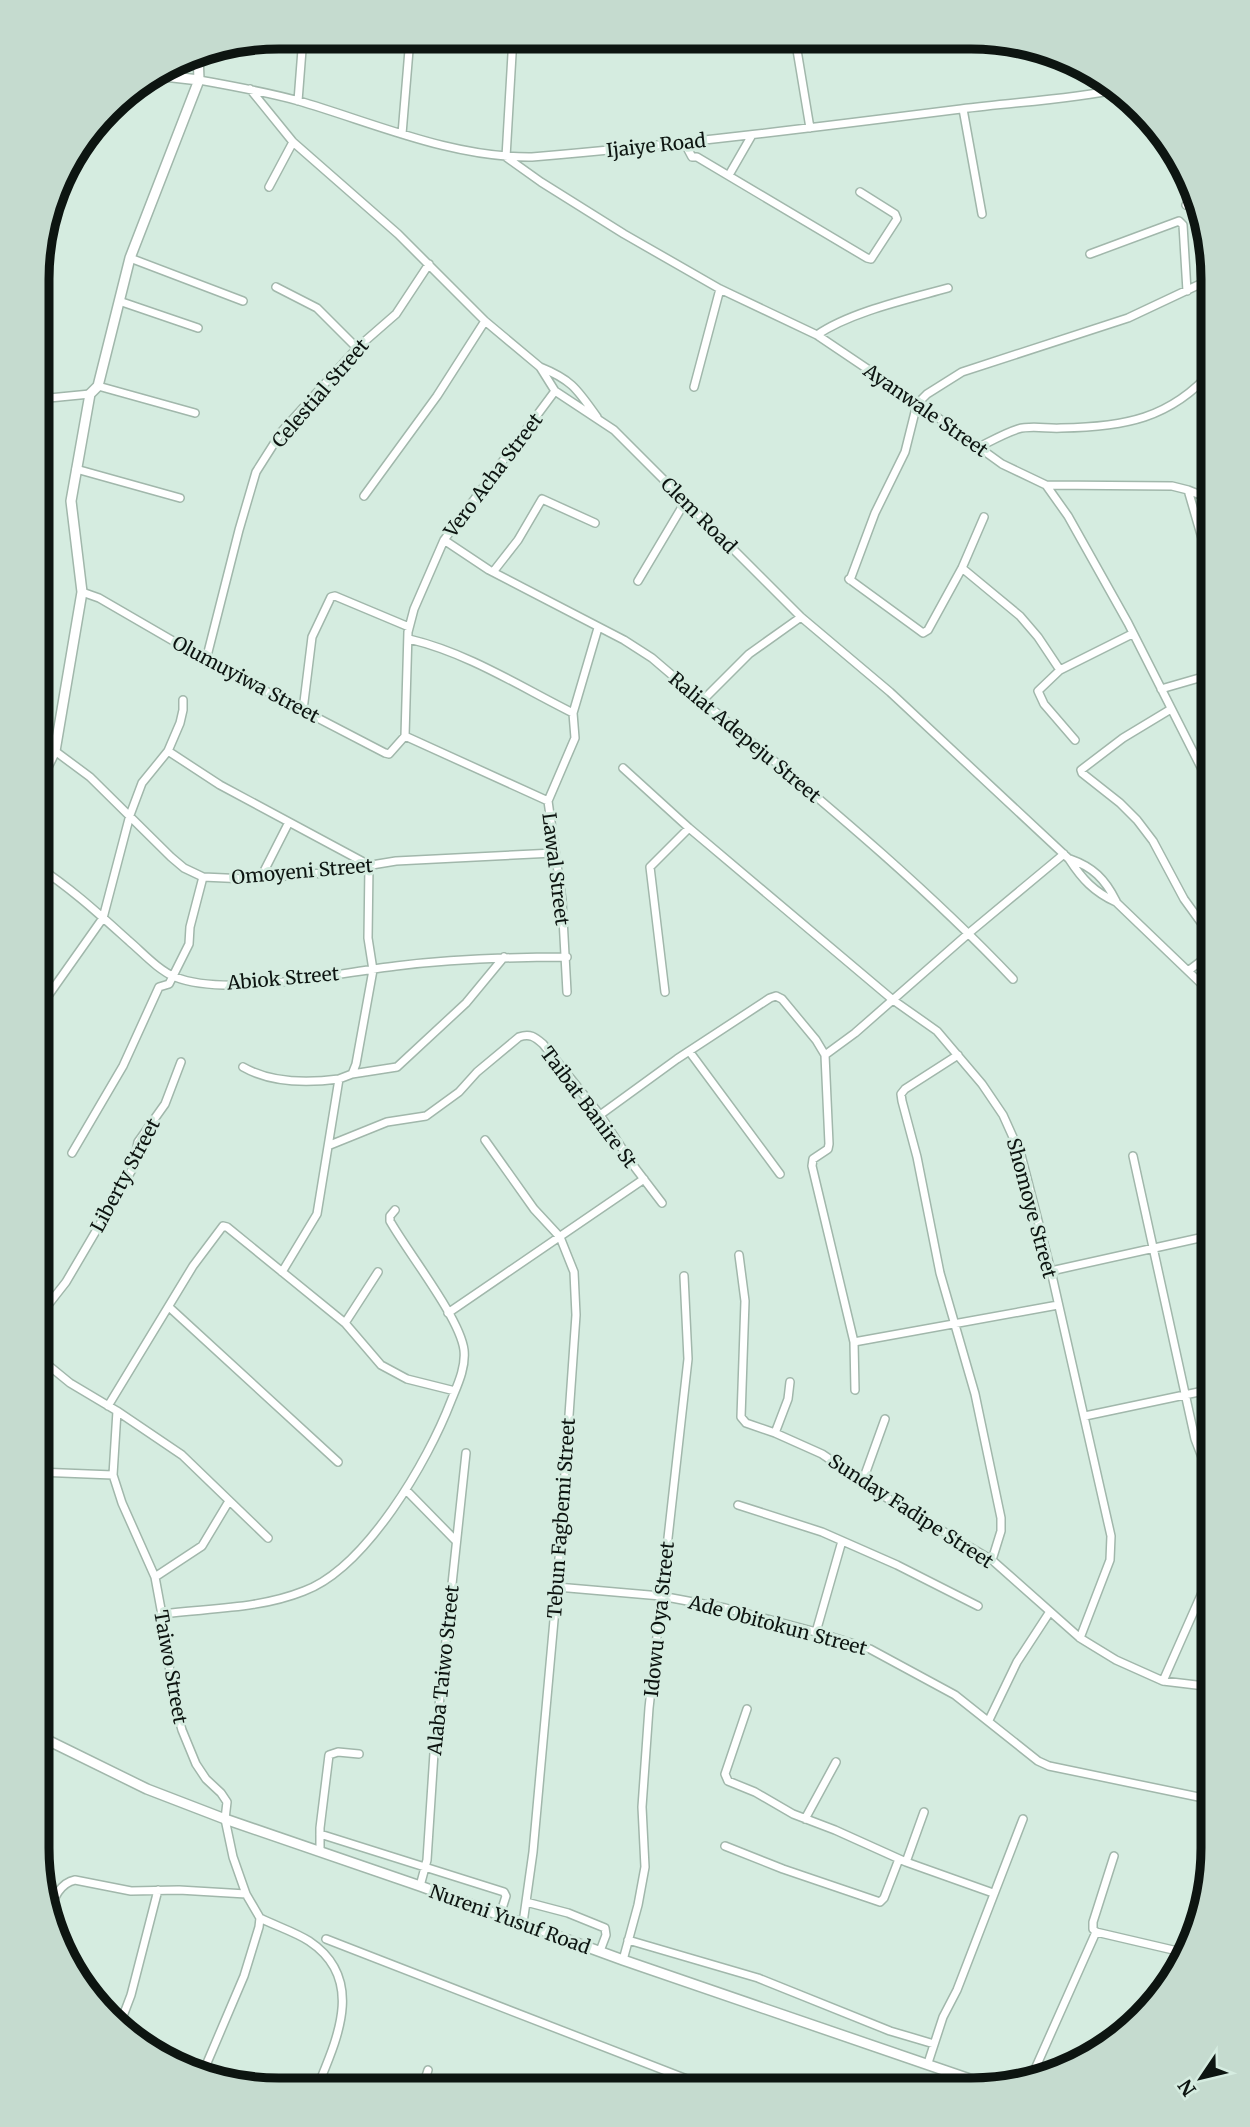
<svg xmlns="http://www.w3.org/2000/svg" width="1250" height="2127" font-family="Merriweather,serif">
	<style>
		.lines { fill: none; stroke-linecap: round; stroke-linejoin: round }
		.minor-casing { stroke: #a1b7ab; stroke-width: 10 }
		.tertiary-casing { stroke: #a1b7ab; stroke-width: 12 }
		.minor { stroke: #fff; stroke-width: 7 }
		.tertiary { stroke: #fff; stroke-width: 9 }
		.labels { text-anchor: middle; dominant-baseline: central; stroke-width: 6; stroke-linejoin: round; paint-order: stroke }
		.street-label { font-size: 19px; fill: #0d1511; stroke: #d5ece0 }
		.rim { fill: none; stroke: #0d1511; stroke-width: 9 }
	</style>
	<rect width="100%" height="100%" fill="#d5ece0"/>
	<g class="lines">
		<g class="minor-casing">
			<path id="minor" d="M513,37L506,157L541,182L624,234L720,289L817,335L912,399L1002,464L1046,485L1068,516L1128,623L1213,791
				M795,38L810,128
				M199,80C233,86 266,92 299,101C374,123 452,158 532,157C675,145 818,127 961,109C1014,102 1067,100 1120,89
				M250,89L293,142L398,234L485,321L540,367L555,391L614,430L801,617L890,692L1069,859C1082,879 1094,892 1116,902L1213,995
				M298,101L303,37
				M963,109L982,214
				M402,134L410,38
				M684,142L692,157H697L867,258L871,259L897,219L895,214L860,192
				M729,175L752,135
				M269,187L293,142
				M1186,205L1197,200
				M1090,254L1179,221L1183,225L1187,291
				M130,258L243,301
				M276,287L317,308L357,348
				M119,301L198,328
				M817,335C850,312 909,299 948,288
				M540,367C572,380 577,389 597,417
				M98,386L195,413
				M694,387L720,289
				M39,399L90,394
				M979,447C991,441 1005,433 1018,429C1031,425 1048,429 1061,428C1124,427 1170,419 1213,370
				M76,469L180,498
				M1046,485L1172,486L1188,490L1213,500
				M1188,490L1213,576
				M364,496L437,396L485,321
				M984,517L962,568L928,630L923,633L849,579L850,580L875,513L905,452L917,404L927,394L962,372L1128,318L1213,278
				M444,540L489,570L624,640L652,658C774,763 902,862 1013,979
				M962,568L1020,616L1038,637L1060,670
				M493,572L518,540L542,499L595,523
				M638,581L685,502
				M82,592L99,598L206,660L385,753L389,754L405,736
				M409,639C468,653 519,686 573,713
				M206,660L239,530L256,472L282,431L357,348L396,314L429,264
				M1161,689L1213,674
				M702,701L749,654L801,617
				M1171,709L1123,738L1081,770L1082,773L1120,803L1137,820L1153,841L1184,899L1213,939
				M303,710L312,637L331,597L335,596L409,627
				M1075,740L1044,704L1038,691L1060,670L1132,634
				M55,751L90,777L171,857L184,868L203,877L247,879L323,873L396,861L554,853
				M168,751L220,785L369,865L368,938L373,970L356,1064L352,1074L339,1079L317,1214L282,1272
				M623,768L689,828L893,1000L937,1031L982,1084L1003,1115L1021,1155L1051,1271L1111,1536L1110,1560L1080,1638
				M548,801L405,736L408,632L414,609L444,540L555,391
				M1070,859C1093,867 1105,879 1116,901
				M38,867C71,888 100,915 129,941C142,952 158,970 175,977C229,998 337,973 396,966C453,959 510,957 567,957
				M260,879L289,822
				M1188,971L1213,952
				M567,992L562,900L548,801L575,738L573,713L598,628
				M665,992L650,867L689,828
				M38,1010L103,918L130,815L142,783L168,751L180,723L183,710V700
				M689,1051L780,1174
				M825,1055L855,1033L969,933L1064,854
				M958,1055L905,1089L901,1094L902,1101L917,1157L940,1273L975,1394L1001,1518V1531L992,1560
				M243,1067C271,1083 309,1083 339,1079
				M352,1074L397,1067L466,1003L504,957
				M600,1115L677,1059L770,998L776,996L782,999L816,1040L825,1055L829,1144L828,1149L813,1159L812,1166L854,1342L855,1390
				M485,1140L534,1209L560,1237L574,1272L576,1315L557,1587L533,1852L523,1923
				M330,1145L387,1122L426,1116L459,1092L477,1072L519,1037C530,1033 535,1037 543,1044L600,1115L633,1165L662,1203
				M72,1153L123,1066L159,987L169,984L189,944L190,927L203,877
				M1133,1156L1195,1439L1205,1465L1213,1468
				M739,1255L745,1301L741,1417L746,1423L775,1433L822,1454L893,1502L992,1560L1080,1638L1116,1660L1163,1681L1213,1687
				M1051,1271L1213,1235
				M169,1307L338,1462
				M448,1313L644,1179
				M37,1319L66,1282L123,1185L133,1168L138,1142L165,1104L181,1062
				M345,1323L378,1272
				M854,1342L1058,1305
				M37,1356L70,1383L117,1411L182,1455L268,1538
				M108,1406L193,1266L223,1226L227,1227L345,1323L381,1365L407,1379L455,1391
				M117,1411L113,1475L122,1503L155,1577L165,1631L173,1698L182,1730L196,1764L206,1779L221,1793L227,1802L225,1819L233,1857L246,1894L260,1918L259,1927L244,1976L204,2070
				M1085,1416L1213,1389
				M775,1433L788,1399L790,1382
				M37,1472L113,1475
				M863,1480L885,1419
				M406,1490L455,1540
				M738,1505L822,1532L897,1565L978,1606
				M155,1577L202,1546L229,1501
				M37,1583C48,1558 42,1542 37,1516
				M557,1587L661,1596L725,1608L816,1632L870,1649L955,1695L1038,1761L1049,1766L1213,1800
				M162,1614C210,1608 259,1609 304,1591C366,1568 428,1461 451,1401C457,1386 466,1368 464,1350C460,1318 408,1253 390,1221V1216L395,1210
				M816,1632L842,1541
				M1163,1681L1213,1568
				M747,1709L725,1774L728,1781L755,1792L793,1814L835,1830L906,1862L993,1893
				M989,1720L1017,1662L1049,1613
				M805,1819L836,1762
				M320,1834L504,1892L506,1896L500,1915
				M725,1846L783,1869L880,1902L884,1898L899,1859
				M320,1850V1828L329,1755L338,1752L359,1754
				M1114,1856L1093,1922V1929L1096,1932L1186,1953
				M906,1862L924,1812
				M420,1886L427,1860L434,1753L466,1453
				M526,1902L568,1913L605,1928L606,1935L600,1951
				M49,1912C54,1898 60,1883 75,1880L131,1891L179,1890L246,1894
				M260,1918C276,1926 295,1932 309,1941C366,1979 337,2039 317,2088
				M326,1939L715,2090
				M628,1940L758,1978L890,2031L934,2044
				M1185,1953L1206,1882
				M623,1960L638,1905L645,1867L642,1807L649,1708L688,1359L684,1276
				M120,2024L131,1995L158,1890
				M928,2063L943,2017L957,1990L1023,1819
				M1031,2078L1096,1932
				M495,2079L514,2089
				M829,2079L847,2090
				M422,2089L428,2070"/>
		</g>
		<g class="tertiary-casing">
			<path id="tertiary" d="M155,75L199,80
				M38,785L55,751L82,592L71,501L90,394L98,386L130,258L199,80L198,53
				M37,1735L147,1789L225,1819L420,1886L623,1960L990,2086"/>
		</g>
		<use href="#minor" class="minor"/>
		<use href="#tertiary" class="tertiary"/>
	</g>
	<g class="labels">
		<g class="street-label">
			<text transform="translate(656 145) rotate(-6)">Ijaiye Road</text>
			<text transform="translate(320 393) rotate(-49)">Celestial Street</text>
			<text transform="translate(926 410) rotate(35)">Ayanwale Street</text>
			<text transform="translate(493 475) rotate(-53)">Vero Acha Street</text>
			<text transform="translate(699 515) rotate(45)">Clem Road</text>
			<text transform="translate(246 679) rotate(28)">Olumuyiwa Street</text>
			<text transform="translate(745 737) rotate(40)">Raliat Adepeju Street</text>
			<text transform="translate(556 869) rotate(83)">Lawal Street</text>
			<text transform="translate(302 871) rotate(-5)">Omoyeni Street</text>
			<text transform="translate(283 978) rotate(-5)">Abiok Street</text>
			<text transform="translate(589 1107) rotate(53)">Taibat Banire St</text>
			<text transform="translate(125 1175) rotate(-62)">Liberty Street</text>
			<text transform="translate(1032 1208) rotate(75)">Shomoye Street</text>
			<text transform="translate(911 1511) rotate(33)">Sunday Fadipe Street</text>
			<text transform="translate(561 1518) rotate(-86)">Tebun Fagbemi Street</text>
			<text transform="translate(659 1619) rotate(-84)">Idowu Oya Street</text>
			<text transform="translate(778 1625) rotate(15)">Ade Obitokun Street</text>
			<text transform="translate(171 1667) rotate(80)">Taiwo Street</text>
			<text transform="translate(443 1670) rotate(-84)">Alaba Taiwo Street</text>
			<text transform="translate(510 1919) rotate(20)">Nureni Yusuf Road</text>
		</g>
	</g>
	<path d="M0 0H1250V2127H0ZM279 49H971A230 230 0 0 1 1201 279V1848A230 230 0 0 1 971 2078H279A230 230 0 0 1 49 1848V279A230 230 0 0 1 279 49Z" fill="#c5dbcf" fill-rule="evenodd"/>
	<path class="rim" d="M279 49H971A230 230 0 0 1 1201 279V1848A230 230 0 0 1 971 2078H279A230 230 0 0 1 49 1848V279A230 230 0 0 1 279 49Z"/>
	<g transform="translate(1201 2078) rotate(235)" stroke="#d5ece0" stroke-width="5" paint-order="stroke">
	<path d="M0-5L12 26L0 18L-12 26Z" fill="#0d1511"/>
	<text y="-10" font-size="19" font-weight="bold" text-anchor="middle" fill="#0d1511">N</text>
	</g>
</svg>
